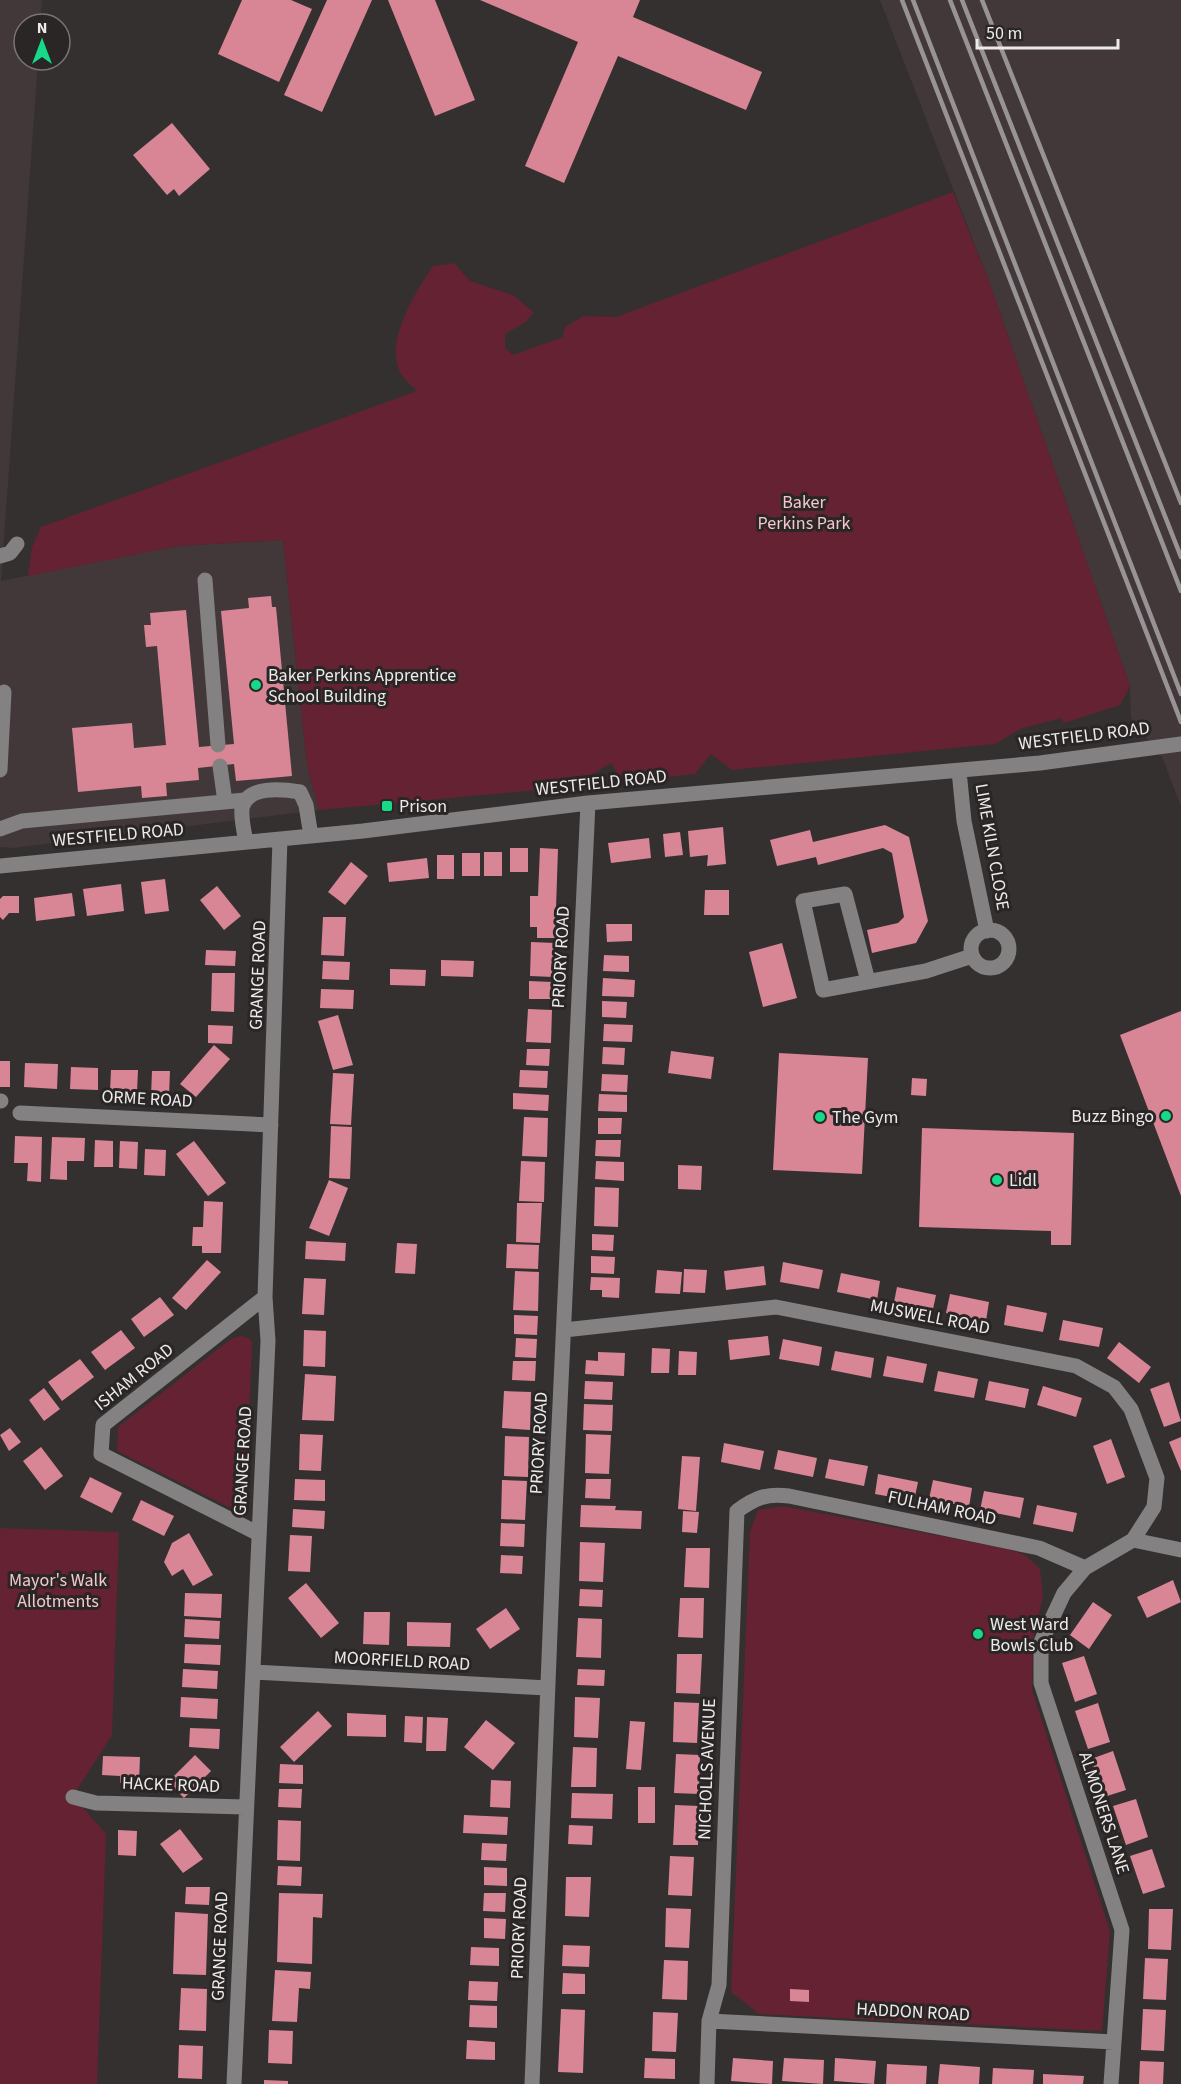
<svg xmlns="http://www.w3.org/2000/svg" width="1181" height="2084" font-family="'Source Sans 3',sans-serif">
	<style>
		.built { fill: #42383a }
		.green { fill: #642233 }
		.building { fill: #d88595 }
		.lines { fill: none; stroke-linecap: round; stroke-linejoin: round }
		.minor { stroke: #838181; stroke-width: 15 }
		.rail { stroke: #989495; stroke-width: 4.5 }
		.poi-dot { fill: #17d989; stroke: #2a2626; stroke-width: 2 }
		.labels { text-anchor: middle; dominant-baseline: central; stroke-width: 6; stroke-linejoin: round; paint-order: stroke }
		.park-label { font-size: 18px; fill: #f4c6cd; stroke: #2a2626 }
		.poi-label { font-size: 18px; fill: #edeaeb; stroke: #2a2626; text-anchor: start }
		.street-label { font-size: 18px; fill: #edeaeb; stroke: #2a2626 }
	</style>
	<rect width="100%" height="100%" fill="#343030"/>
	<path class="built" d="M0,0H42L40,24H24V60H38L1,581L178,546L283,540L307,765L319,810L13,848L0,847Z
		M880,0H1181V806L1162,757L1131,718L1130,686L990,284Z"/>
	<path class="green" d="M953,192L990,284L1130,686L1120,705L1064,723L1061,718L1020,729L995,744L732,770L711,754L695,774L622,782L611,763L571,787L319,810L307,765L283,540L178,546L28,576L32,547L41,527L417,391C412,386 405,380 401,374C383,343 416,291 433,266L454,263L470,281L513,295L534,313L524,323L505,334V348L513,355L563,337L565,327L584,316L616,317Z
		M240,1336L249,1338L252,1343L245,1515L117,1451L118,1427L231,1339Z
		M783,1506L1008,1549L1025,1555L1040,1569L1043,1596L1033,1638L1032,1690L1110,1931L1102,2031L759,2014L731,1992L750,1532L758,1510Z
		M0,1528L119,1532L112,1735L73,1796L106,1834L97,2084H0Z"/>
	<path class="building" d="M242,0H291L312,9L279,82L218,54Z
		M327,0H372L322,112L284,95Z
		M388,0H435L475,100L435,116Z
		M480,0H640L633,17L762,72L746,110L618,56L564,183L525,166L578,42Z
		M172,123L210,169L179,196L174,189L167,195L133,155Z
		M271,596L272,607H276L292,776L236,781L234,764L198,768L199,780L166,783L167,796L142,798L141,786L78,792L72,728L132,723L134,748L166,745L157,646L146,647L144,625H151L150,613L186,610L199,747L234,744L221,611L249,608L248,598Z
		M885,825L909,837L928,921L916,943L872,953L867,930L898,923L904,917L892,853L883,848L818,865L816,857L777,866L770,840L810,830L813,842Z
		M723,827L726,864L707,866L708,855L690,857L688,831Z
		M680,832L683,855L665,857L663,834Z
		M649,838L651,858L611,863L608,843Z
		M510,848H528V872H510Z
		M540,848L558,849L555,938H537V927H530V896H538Z
		M484,852H502V876H484Z
		M462,853H480V876H462Z
		M437,855H454V879H437Z
		M427,858L429,878L389,882L387,863Z
		M351,862L368,876L345,905L328,892Z
		M165,879L169,911L145,914L141,882Z
		M121,884L124,911L87,916L83,889Z
		M217,886L241,916L224,930L200,900Z
		M705,890H729V915H704Z
		M72,893L75,916L36,921L34,898Z
		M3,896H19V913H9L3,920L0,917V899Z
		M323,917H346L344,956L321,955Z
		M606,924H632V941L607,942Z
		M531,942L555,943L553,977L530,976Z
		M782,943L797,998L763,1007L749,952Z
		M206,950L236,951L235,966L205,965Z
		M604,955L629,956V972L603,971Z
		M441,960L474,961L473,977L441,976Z
		M323,961L350,962L349,980L322,979Z
		M390,969L426,970L425,986L390,985Z
		M212,973H235L234,1012L211,1011Z
		M603,978L635,980L634,997L602,996Z
		M529,981L552,982L551,999H529Z
		M321,989L354,990L353,1009L320,1008Z
		M602,1001L627,1002L626,1018L602,1017Z
		M528,1009L552,1010L551,1043L526,1042Z
		M1181,1011V1196L1120,1035Z
		M338,1015L353,1065L333,1070L318,1021Z
		M604,1024L633,1025L632,1042L603,1041Z
		M208,1025L233,1026L232,1044L208,1043Z
		M214,1045L230,1059L196,1097L180,1084Z
		M603,1047L625,1048L624,1065L602,1064Z
		M527,1049H550L549,1066L526,1065Z
		M671,1051L714,1057L711,1079L668,1073Z
		M779,1053L868,1058L862,1174L773,1170Z
		M0,1061H10V1087H0Z
		M25,1063L58,1064L57,1089L24,1087Z
		M71,1067L98,1068V1090L70,1089Z
		M111,1070H138L137,1092L110,1091Z
		M520,1070L548,1071L547,1088L519,1087Z
		M152,1071H170L169,1096H151Z
		M333,1073L354,1074L351,1125L330,1124Z
		M602,1074L628,1075L627,1092L601,1091Z
		M912,1078L927,1079L926,1096L911,1095Z
		M513,1093L549,1095L548,1111L513,1109Z
		M599,1094L627,1095V1112L598,1111Z
		M524,1117L548,1118L547,1157L522,1156Z
		M598,1118H622L621,1134H598Z
		M331,1126L352,1127L350,1179L329,1178Z
		M922,1128L1074,1133L1071,1245H1051V1231L919,1227Z
		M15,1136L42,1137L41,1182L27,1181L28,1163H14Z
		M52,1137L85,1138L84,1161H67V1180L50,1179Z
		M95,1140L113,1141V1167H94Z
		M596,1140H621L620,1157L595,1156Z
		M120,1141L138,1142L137,1169L119,1168Z
		M194,1141L226,1183L208,1196L176,1154Z
		M145,1149L166,1150L165,1176L144,1175Z
		M521,1161L545,1162L544,1202L519,1201Z
		M596,1161L624,1162V1181L595,1179Z
		M678,1165L702,1166L701,1190L678,1189Z
		M329,1180L348,1188L329,1236L309,1228Z
		M595,1187L619,1188L618,1227L594,1226Z
		M204,1201L223,1202L221,1253H202V1246H192L193,1227H203Z
		M517,1203H542L540,1243L516,1242Z
		M592,1234L614,1235L613,1251L592,1250Z
		M306,1241L346,1243L345,1261L305,1259Z
		M397,1243L417,1244L415,1274L395,1273Z
		M507,1244L539,1245L538,1269L506,1268Z
		M591,1256L615,1257L614,1274L591,1273Z
		M207,1260L221,1272L186,1310L172,1298Z
		M783,1262L823,1270L819,1289L780,1282Z
		M764,1266L766,1285L726,1290L724,1271Z
		M684,1269L707,1270L705,1293L683,1292Z
		M657,1270L682,1272L680,1294L655,1293Z
		M515,1271L539,1272L538,1311L513,1310Z
		M841,1273L880,1281L877,1300L837,1292Z
		M591,1277L620,1278L619,1298L602,1297V1290H590Z
		M304,1278L326,1279L324,1315L302,1314Z
		M897,1287L936,1295L932,1314L893,1307Z
		M950,1294L989,1302L986,1321L946,1313Z
		M160,1297L174,1315L144,1337L131,1319Z
		M1007,1305L1047,1313L1043,1332L1004,1325Z
		M514,1315L538,1316L537,1335L514,1334Z
		M1063,1320L1103,1328L1099,1347L1059,1340Z
		M121,1330L135,1348L105,1370L91,1352Z
		M304,1330L326,1331L325,1367L303,1366Z
		M768,1336L770,1355L730,1360L728,1340Z
		M516,1338L537,1339L536,1358L515,1357Z
		M783,1339L822,1347L819,1366L779,1359Z
		M1119,1342L1151,1367L1139,1383L1107,1358Z
		M652,1348L670,1349L669,1373H651Z
		M679,1351L697,1352L696,1375H678Z
		M835,1351L874,1358L871,1378L831,1370Z
		M598,1352L625,1353L624,1376L585,1374L586,1360L598,1361Z
		M887,1356L927,1364L923,1383L883,1376Z
		M80,1359L94,1377L62,1401L48,1382Z
		M513,1361H536L535,1381L512,1380Z
		M938,1371L978,1379L974,1398L934,1391Z
		M305,1374L336,1376L334,1421L302,1420Z
		M585,1381L613,1382L612,1400L584,1399Z
		M989,1381L1029,1389L1025,1408L985,1400Z
		M1169,1382L1181,1421L1164,1427L1150,1389Z
		M1043,1386L1082,1398L1076,1417L1037,1405Z
		M44,1388L60,1409L44,1421L29,1400Z
		M504,1391L531,1392L530,1430L502,1428Z
		M584,1404L613,1405L612,1431L583,1430Z
		M10,1428L21,1442L9,1451L0,1435Z
		M300,1434L323,1435L321,1471L299,1470Z
		M586,1434L611,1435L609,1474L585,1473Z
		M505,1436L529,1437L528,1477L504,1476Z
		M1181,1437V1471L1169,1442Z
		M1111,1439L1125,1477L1107,1484L1093,1446Z
		M724,1443L764,1451L760,1470L721,1462Z
		M41,1447L63,1476L45,1490L23,1461Z
		M778,1450L817,1458L813,1477L774,1469Z
		M682,1456L700,1457L696,1511L678,1509Z
		M829,1459L868,1466L864,1486L825,1478Z
		M878,1474L918,1482L914,1501L875,1494Z
		M90,1477L122,1493L112,1513L80,1497Z
		M295,1479L325,1480V1501L294,1500Z
		M586,1479H611L610,1499L585,1498Z
		M502,1480L527,1481L525,1520L501,1519Z
		M933,1480L972,1488L969,1507L929,1499Z
		M984,1491L1024,1498L1020,1518L980,1510Z
		M141,1500L174,1516L164,1536L132,1520Z
		M581,1505L616,1506L615,1510L642,1511L641,1529L580,1527Z
		M1037,1505L1077,1513L1073,1532L1033,1524Z
		M293,1509L325,1511L324,1529L292,1527Z
		M683,1511L699,1512L697,1533L682,1532Z
		M501,1523L525,1524L524,1547L500,1546Z
		M189,1533L213,1575L193,1586L183,1569L172,1576L164,1562L172,1543Z
		M290,1535L312,1536L310,1572L288,1571Z
		M580,1542L605,1543L603,1582L579,1581Z
		M686,1548H710L709,1588L684,1587Z
		M501,1555L523,1556L522,1574L500,1573Z
		M1173,1580L1181,1602L1147,1618L1137,1597Z
		M306,1583L339,1623L321,1638L288,1598Z
		M580,1589L603,1590L602,1607L579,1606Z
		M185,1593L222,1594L221,1618L184,1616Z
		M680,1598H704L703,1638L678,1637Z
		M1093,1602L1112,1615L1089,1649L1070,1635Z
		M506,1608L520,1629L490,1649L476,1629Z
		M364,1612H390L389,1645L363,1644Z
		M578,1618L602,1619L601,1658L576,1657Z
		M185,1619L220,1621L219,1639L184,1637Z
		M407,1622L451,1623L450,1647L407,1646Z
		M185,1644L221,1645L220,1665L184,1663Z
		M677,1654H702L700,1694L676,1693Z
		M1084,1656L1097,1694L1075,1702L1062,1663Z
		M183,1669L218,1671L217,1689L182,1687Z
		M578,1669L605,1670L604,1686L577,1685Z
		M181,1697L218,1699L217,1719L180,1717Z
		M575,1697L600,1698L598,1738L574,1737Z
		M674,1702L699,1703L697,1743L673,1742Z
		M1098,1703L1110,1742L1088,1749L1075,1711Z
		M318,1711L332,1726L294,1762L280,1747Z
		M347,1713L386,1715V1737L347,1736Z
		M405,1716L423,1717L422,1743L404,1742Z
		M427,1717L448,1718L446,1751H426Z
		M486,1720L515,1743L493,1770L464,1747Z
		M630,1721L645,1722L641,1770L626,1769Z
		M190,1728L220,1729L219,1749L189,1747Z
		M573,1747L597,1748L596,1787H571Z
		M1113,1751L1126,1790L1104,1797L1091,1759Z
		M676,1754L700,1755L699,1794L674,1793Z
		M195,1755L211,1771L184,1798L168,1782Z
		M103,1756L140,1757L139,1783H120V1776L102,1775Z
		M280,1764L303,1765V1784L279,1783Z
		M491,1780L511,1781L510,1808L490,1807Z
		M638,1787H655V1823H638Z
		M279,1789H302L301,1808L278,1807Z
		M572,1793L613,1794L612,1819L571,1818Z
		M1136,1799L1148,1837L1126,1845L1113,1806Z
		M675,1805L699,1806L698,1845H673Z
		M464,1815L508,1817L507,1835L463,1833Z
		M278,1820L301,1821L300,1861L277,1860Z
		M569,1825L593,1826L592,1845L568,1844Z
		M180,1829L203,1859L183,1873L160,1844Z
		M118,1830L137,1831L136,1856L118,1855Z
		M482,1843L507,1844L506,1861L481,1860Z
		M1152,1849L1165,1887L1143,1894L1130,1856Z
		M670,1856L694,1857L692,1896L668,1895Z
		M278,1866L302,1867L301,1886L277,1885Z
		M484,1867L507,1868V1886L484,1885Z
		M566,1877H591L589,1917L565,1916Z
		M186,1887H210L209,1905L185,1904Z
		M279,1893L323,1894L322,1918L313,1917L312,1964L277,1962Z
		M484,1893H506L505,1912L483,1911Z
		M666,1908L691,1909L689,1948L665,1947Z
		M1149,1909H1173L1171,1950L1148,1949Z
		M175,1912L208,1914L206,1975L173,1974Z
		M484,1918L506,1919L505,1939L484,1938Z
		M563,1945L590,1946L589,1967L562,1966Z
		M471,1947L499,1948V1966L470,1965Z
		M1145,1958L1168,1959L1166,2000L1143,1999Z
		M664,1960L688,1961L687,2000L662,1999Z
		M275,1970L311,1972L310,1989L299,1988L297,2022L272,2021Z
		M563,1973L585,1974V1994H562Z
		M469,1981L498,1982L497,2001L468,2000Z
		M181,1988L207,1989L206,2031L179,2030Z
		M790,1989L809,1990V2002L790,2001Z
		M470,2005L497,2006V2028L469,2027Z
		M561,2009L585,2010L583,2073L558,2072Z
		M1143,2009L1166,2010L1164,2051L1141,2050Z
		M653,2012L678,2013L676,2052L652,2051Z
		M269,2030L293,2031L292,2064L268,2063Z
		M467,2040L495,2042V2060L466,2059Z
		M179,2045L203,2046L202,2079L178,2078Z
		M645,2058L675,2059V2079L644,2078Z
		M733,2058L773,2061L772,2084L731,2081Z
		M784,2058L824,2060L823,2084L782,2081Z
		M835,2058L876,2061L874,2084L834,2081Z
		M1140,2061L1164,2062L1163,2084H1139Z
		M887,2064L927,2066L926,2084H886Z
		M940,2064L980,2067L979,2084H938Z
		M993,2068L1034,2070L1033,2084H992Z
		M1043,2074L1084,2076L1083,2084H1043Z
		M264,2080L288,2081V2084H264Z"/>
	<g class="lines">
		<path class="minor" d="M0,556L10,553L17,544
			M205,580L218,745
			M220,766L225,802
			M0,770L4,692
			M959,771L964,821L987,931
			M0,829L22,821L245,800
			M246,842C244,832 241,819 242,809C246,785 283,789 300,792L306,805L311,836
			M0,866L363,831L588,803L1040,763L1181,744
			M971 949a19 19 0 1 1 38 0a19 19 0 1 1-38 0Z
			M868,981L845,894L803,901L823,990L926,971L972,956
			M0,1101H1
			M20,1113L271,1125
			M564,1330L776,1307L1076,1366L1114,1387L1131,1409L1157,1478L1154,1507L1133,1540L1085,1568L1064,1593L1041,1642V1683L1122,1930L1111,2084
			M259,1534L101,1454L103,1425L265,1297
			M1133,1540L1181,1550
			M254,1672L547,1688
			M73,1797L96,1803L245,1807
			M709,2021L1114,2042
			M234,2084L268,1341L265,1297L280,839
			M532,2084L554,1533L588,803
			M707,2084L709,2021L719,1985L737,1511C755,1498 766,1493 789,1496L1039,1548L1085,1568"/>
		<path class="rail" d="M902,0L1181,722
			M913,0L1181,694
			M950,0L1181,591
			M962,0L1181,557
			M982,0L1181,503"/>
	</g>
	<g class="poi-dot">
		<circle cx="256" cy="685" r="6"/>
		<rect x="381" y="800" width="12" height="12" rx="3"/>
		<circle cx="1166" cy="1116" r="6"/>
		<circle cx="820" cy="1117" r="6"/>
		<circle cx="997" cy="1180" r="6"/>
		<circle cx="978" cy="1634" r="6"/>
	</g>
	<g class="labels">
		<g class="park-label">
			<text x="804" y="502">Baker<tspan x="804" dy="21">Perkins Park</tspan></text>
			<text x="58" y="1580">Mayor's Walk<tspan x="58" dy="21">Allotments</tspan></text>
		</g>
		<g class="poi-label">
			<text x="268" y="675">Baker Perkins Apprentice<tspan x="268" dy="21">School Building</tspan></text>
			<text x="399" y="806">Prison</text>
			<text x="1154" y="1116" text-anchor="end">Buzz Bingo</text>
			<text x="832" y="1117">The Gym</text>
			<text x="1009" y="1180">Lidl</text>
			<text x="990" y="1624">West Ward<tspan x="990" dy="21">Bowls Club</tspan></text>
		</g>
		<g class="street-label">
			<text transform="translate(1084 736) rotate(-7)">WESTFIELD ROAD</text>
			<text transform="translate(601 783) rotate(-6)">WESTFIELD ROAD</text>
			<text transform="translate(118 835) rotate(-5)">WESTFIELD ROAD</text>
			<text transform="translate(992 847) rotate(80)">LIME KILN CLOSE</text>
			<text transform="translate(561 957) rotate(-87)">PRIORY ROAD</text>
			<text transform="translate(258 975) rotate(-88)">GRANGE ROAD</text>
			<text transform="translate(147 1099) rotate(3)">ORME ROAD</text>
			<text transform="translate(930 1317) rotate(11)">MUSWELL ROAD</text>
			<text transform="translate(134 1377) rotate(-39)">ISHAM ROAD</text>
			<text transform="translate(539 1443) rotate(-87)">PRIORY ROAD</text>
			<text transform="translate(243 1461) rotate(-87)">GRANGE ROAD</text>
			<text transform="translate(942 1508) rotate(12)">FULHAM ROAD</text>
			<text transform="translate(402 1661) rotate(3)">MOORFIELD ROAD</text>
			<text transform="translate(707 1769) rotate(-88)">NICHOLLS AVENUE</text>
			<text transform="translate(171 1785) rotate(2)">HACKE ROAD</text>
			<text transform="translate(1104 1813) rotate(72)">ALMONERS LANE</text>
			<text transform="translate(519 1928) rotate(-88)">PRIORY ROAD</text>
			<text transform="translate(220 1946) rotate(-88)">GRANGE ROAD</text>
			<text transform="translate(913 2012) rotate(3)">HADDON ROAD</text>
		</g>
	</g>
	<g transform="translate(42 42)"><circle r="28" fill="#2a2626" stroke="#787475" stroke-width="1.5"/>
	<path d="M0-4.5L10 22L0 15L-10 22Z" fill="#17d989"/>
	<text y="-9" font-size="16" font-weight="bold" text-anchor="middle" fill="#edeaeb">N</text>
	</g>
	<path d="M977 39v9h141v-9" fill="none" stroke="#edeaeb" stroke-width="3"/>
	<text x="986" y="39" font-size="18" fill="#edeaeb" stroke="#2a2626" stroke-width="4.5" paint-order="stroke">50 m</text>
</svg>
